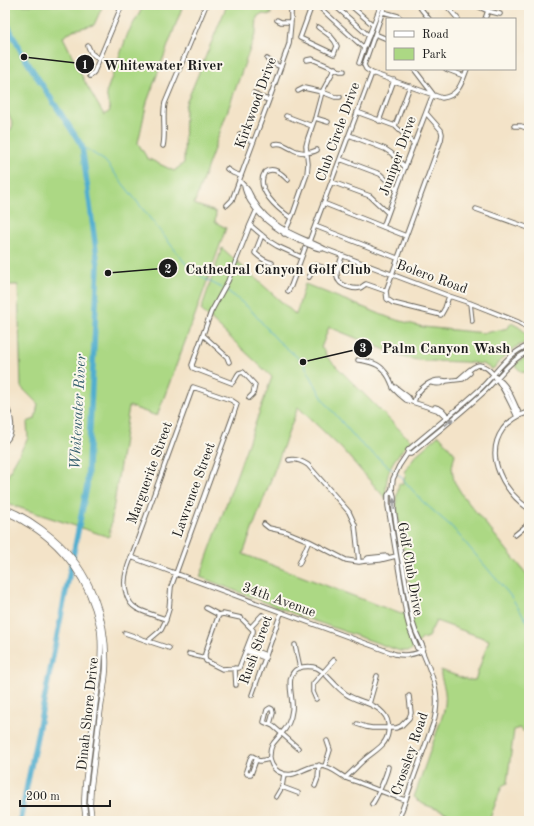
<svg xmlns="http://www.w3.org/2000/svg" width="534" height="826" font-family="'Old Standard TT',serif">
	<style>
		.green { fill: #acd884; stroke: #647a50 }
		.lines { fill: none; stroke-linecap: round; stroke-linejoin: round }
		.stream { stroke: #51aecf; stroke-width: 1 }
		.river { stroke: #51aecf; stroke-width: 5.5 }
		.minor-casing { stroke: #676258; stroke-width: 5.5 }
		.major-casing { stroke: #676258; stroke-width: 6 }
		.minor { stroke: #fff; stroke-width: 3.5 }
		.major { stroke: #fff; stroke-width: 4.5 }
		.oneway { fill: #999 }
		.labels { text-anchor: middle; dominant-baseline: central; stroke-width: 4; stroke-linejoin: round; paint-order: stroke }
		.street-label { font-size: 14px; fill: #1c1c1c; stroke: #fbf7ec }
		.water-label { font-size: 15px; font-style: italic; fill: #345e6d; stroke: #fbf7ec }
		.leader { fill: none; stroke: #1c1c1c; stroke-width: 1.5 }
		.callout-dot { fill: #1c1c1c; stroke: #fbf7ec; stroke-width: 1.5 }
		.mark-label { font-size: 12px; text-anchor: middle; font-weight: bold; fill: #fff }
		.callout-label { font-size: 15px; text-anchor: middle; font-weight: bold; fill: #1c1c1c; stroke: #fbf7ec; stroke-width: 4; stroke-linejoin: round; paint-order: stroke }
	</style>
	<rect width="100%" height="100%" fill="#fbf7ec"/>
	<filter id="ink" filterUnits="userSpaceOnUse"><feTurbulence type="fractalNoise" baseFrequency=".025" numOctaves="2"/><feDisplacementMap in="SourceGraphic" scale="8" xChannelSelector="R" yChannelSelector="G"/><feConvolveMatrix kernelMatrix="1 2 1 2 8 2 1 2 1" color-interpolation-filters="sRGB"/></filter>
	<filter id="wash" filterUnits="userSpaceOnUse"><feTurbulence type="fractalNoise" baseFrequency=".012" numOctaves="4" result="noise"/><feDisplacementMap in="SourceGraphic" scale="16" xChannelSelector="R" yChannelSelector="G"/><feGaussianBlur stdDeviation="0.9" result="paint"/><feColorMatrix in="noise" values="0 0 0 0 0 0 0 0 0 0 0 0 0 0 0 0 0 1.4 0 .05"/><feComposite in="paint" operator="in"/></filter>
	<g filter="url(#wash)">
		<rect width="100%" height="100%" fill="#f3e3c8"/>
		<path class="green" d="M5,5H103L94,25L73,30L63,37L86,84L104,115L110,111L106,93L128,33L144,5H183L147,102L138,143L147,158L174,171L184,163L185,106L227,5H270L271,15L261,14L257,17L256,32L194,204L216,212L215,222L226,228L194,318L157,416L129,406L109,537L5,503V482L13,465L28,438L27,422L35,419L38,404L21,387L18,285H5V128L11,130L13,124L5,106Z
			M222,248L296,315L305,284L390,318L423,327L485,333L508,328L511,323C519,327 526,330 528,340C525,344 519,345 514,348C506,354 500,361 494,368L492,369L483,364L464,362L425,361L405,358L329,327L321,348L325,351L326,356L411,441C392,460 385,470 386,499L342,449L298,407L243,554L401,614L414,611L397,511L396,497L397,496L399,483L402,485L406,474L404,472L415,456L439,435L455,454L452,467L454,481L463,496L529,577V736L525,732L519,728L514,730L507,783L502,786L489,821H468L423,804L414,797L443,714C445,707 446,699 445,692C444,684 440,678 441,670L468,680H475L489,640L436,621L428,637L422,639L410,651H400L303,617L200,577L272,377L201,310Z
			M529,356V373L522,372L514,365L519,361Z"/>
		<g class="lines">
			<path class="stream" d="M82,146L105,161L186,264L205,279L222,288
				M225,289L249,308L277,340L303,362L324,401L359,442L401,477L422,501L452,527L509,594L529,624"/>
			<path class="river" d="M5,20L24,57L82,146L98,265L87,486L20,821"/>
		</g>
	</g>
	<g filter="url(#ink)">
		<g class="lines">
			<g class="minor-casing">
				<path id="minor" d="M312,5L300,38L334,54L337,46C334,37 326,33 318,27
					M317,5L364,48
					M334,5L369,36
					M350,5L373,25
					M385,5L364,65L366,69L372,73L442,98C459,96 462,82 467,69
					M418,5L429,19
					M446,5L458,19
					M475,5L488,11L500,14
					M383,12L398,16L401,19
					M485,19L490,5
					M277,20L281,22H291
					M375,34L387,39
					M88,46L91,53L99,59
					M267,59L272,63L281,67
					M307,60L312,59L340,71H344
					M359,63L364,48L381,5
					M446,69L464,76
					M90,76L94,72L122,5
					M298,91L304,88L322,92L335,97H340
					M254,93L259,97L269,100
					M357,112L395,126L414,144
					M286,116L312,126
					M315,118L328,122
					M379,121L394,80
					M395,126L410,86
					M514,126H521L529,129
					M240,134L246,139L254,141
					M349,135L385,149L391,153L405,167
					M274,144C282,142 285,146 292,149C298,153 310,154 317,150
					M163,146C166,132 162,117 165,103L206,5
					M340,159L380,174L397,190
					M227,169L233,173L241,176
					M239,180C242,184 245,186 248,190C250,193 251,197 254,201C260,211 270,221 280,227C294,236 310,241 325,249L449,296L470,303L518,322L523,325L529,331
					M288,180C282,174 274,166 265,172C254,189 278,209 291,218
					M332,182L370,196L388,213
					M244,186C245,192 247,196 250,201C263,222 284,235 307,244C312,246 316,249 322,249
					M323,203L406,236
					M227,205L232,200L269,100L289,44L291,22V5
					M476,209L529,228
					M250,225L269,241L277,246L301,257
					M315,226L397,258
					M383,227L405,167L433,94L414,69
					M284,234L293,214L307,174L308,164L306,146L308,138L315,118L322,92L335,68
					M262,235L255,253C260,258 265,261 272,263
					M310,239L372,73
					M337,272L342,256
					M309,277L316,265L337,272C337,275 336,278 339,281C342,286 355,290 360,288C362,287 364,285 366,284L386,291L387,299L393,303L441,315L445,308L449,296
					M288,291L291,286L305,248
					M386,291L441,140L442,134L441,130L426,113
					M470,303L472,321
					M203,335L227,357L229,362
					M358,360C368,361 379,363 385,372C389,376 391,382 393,387V388L400,395L406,400L437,410L443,415L447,417
					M496,378C508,383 514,404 520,415
					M459,379C464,375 473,365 479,365C495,366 511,404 517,417
					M432,383C436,384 442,384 446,381L463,379L470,373
					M395,387L408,397L410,400
					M249,398L253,394L255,385L243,372L239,373C236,376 236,380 232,383L193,368L192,365L211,312L228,281L237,258L250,225L258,207
					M414,402C417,389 432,377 446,381
					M5,405C12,415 15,433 5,442
					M435,407C440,408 445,411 447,417
					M529,412C519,415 510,420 503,429C483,457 505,492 529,509
					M407,454H411C436,433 461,413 484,392C499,377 510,360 529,351
					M289,460C296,458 302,461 308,465L349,512L355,525L359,562
					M392,489L394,496V510L401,555L413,623L416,632L423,647L422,651C433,677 442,695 433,724L398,821
					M264,524L269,528L287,532L309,541L346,560L359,562L365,561H369L380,560L396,556
					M515,535L526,526L529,521
					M131,557L395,654C404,656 413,655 422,651
					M365,561L368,558L387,556
					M299,564L309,541
					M206,608L219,615
					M223,614L241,618L253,630V632L239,668L222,669L206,661L205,658V654L218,617L219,615Z
					M251,627L262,615
					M125,633L148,641L161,630L166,620V619L169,609L171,587L234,413L237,404L231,400L193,387L133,552C130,561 125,571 125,580C124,589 127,603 136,608C145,613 156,616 166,619
					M148,641L169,648
					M295,645L300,668
					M247,648L266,655
					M246,651L265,658
					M422,651L417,648L410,630L407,619L388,506V495L392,489L393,479L399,466L407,454L408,450C431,430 456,411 479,390C497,373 505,355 529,345
					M189,654L205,658
					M235,668L236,685
					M252,695L281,613
					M316,699L313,692V684L334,660
					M369,704L377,676
					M270,724L273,713L272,709L270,708L267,710L264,722L273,726L298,748
					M357,724L366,727L372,728H396L401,726L409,718L411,713L409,696
					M256,760L251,774H247L246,771L250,759L252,756L256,758V760L260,761L270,759
					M325,766L330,750L327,741
					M345,778C352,772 358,765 365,759C374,751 386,746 388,733C389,726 388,718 383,713C375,703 357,702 346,694C336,688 326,672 317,668C312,666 304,666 299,668C283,675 294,697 292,710C291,719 287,728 281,734C275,742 270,744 270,755C269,761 273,769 279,772C296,781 305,763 322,766C332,767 338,774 346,778C350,780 356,781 360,783C375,789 390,795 405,800
					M315,786L318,778L319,765
					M282,787L298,793
					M276,797L282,787L284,774
					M372,804C376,800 387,774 388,767"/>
			</g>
			<g class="major-casing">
				<path id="major" d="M5,508C23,515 39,526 53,538C91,570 108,620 106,669C105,684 102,699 100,714C97,738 94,762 91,786L90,804L92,821
					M5,512C12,515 18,518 24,522C63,543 90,582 99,625C102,639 101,654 100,668L85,785L84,804L86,821"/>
			</g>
			<use href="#minor" class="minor"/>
			<use href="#major" class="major"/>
		</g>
		<defs><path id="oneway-solid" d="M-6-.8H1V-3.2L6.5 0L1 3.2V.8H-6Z"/></defs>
		<g class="oneway">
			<use href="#oneway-solid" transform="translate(449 422) rotate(-40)"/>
			<use href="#oneway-solid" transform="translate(394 504) rotate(-92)"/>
		</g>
	</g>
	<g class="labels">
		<g class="street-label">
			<text transform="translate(256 103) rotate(-70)">Kirkwood Drive</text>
			<text transform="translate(338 132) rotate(-70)">Club Circle Drive</text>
			<text transform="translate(398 156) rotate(-70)">Juniper Drive</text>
			<text transform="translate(432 277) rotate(20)">Bolero Road</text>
			<text transform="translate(150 473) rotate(-70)">Marguerite Street</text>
			<text transform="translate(194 490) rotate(-70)">Lawrence Street</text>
			<text transform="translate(410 569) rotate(80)">Golf Club Drive</text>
			<text transform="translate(279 600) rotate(20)">34th Avenue</text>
			<text transform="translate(256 650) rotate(-70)">Rush Street</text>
			<text transform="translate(88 714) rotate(-84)">Dinah Shore Drive</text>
			<text transform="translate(410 754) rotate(-71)">Crossley Road</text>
		</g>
		<g class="water-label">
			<text transform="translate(79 412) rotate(-87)">Whitewater River</text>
		</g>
	</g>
	<path class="leader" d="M24 57L85 64M108 273L168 268M303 362L363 348"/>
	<g class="callout-dot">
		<circle cx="24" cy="57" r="4"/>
		<circle cx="108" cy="273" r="4"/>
		<circle cx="303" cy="362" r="4"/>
		<circle cx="85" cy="64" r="10"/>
		<circle cx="168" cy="268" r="10"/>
		<circle cx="363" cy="348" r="10"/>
	</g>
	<g class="mark-label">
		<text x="85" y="69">1</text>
		<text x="168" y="273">2</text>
		<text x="363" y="352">3</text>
	</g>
	<g class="callout-label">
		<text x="163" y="70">Whitewater River</text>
		<text x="278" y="274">Cathedral Canyon Golf Club</text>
		<text x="446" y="353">Palm Canyon Wash</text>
	</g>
	<rect width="534" height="826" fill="none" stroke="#fbf7ec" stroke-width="20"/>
	<rect x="386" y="18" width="130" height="52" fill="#fbf7ec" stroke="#a29f99"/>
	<rect x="394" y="31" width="20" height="6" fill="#ffffff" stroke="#a29f99"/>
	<text x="422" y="38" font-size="12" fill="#1c1c1c">Road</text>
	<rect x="394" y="48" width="20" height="12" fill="#acd884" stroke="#a29f99"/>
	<text x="422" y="58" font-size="12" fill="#1c1c1c">Park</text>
	<path d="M20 800v6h90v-6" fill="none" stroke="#1c1c1c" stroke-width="2"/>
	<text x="26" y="800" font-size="12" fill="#1c1c1c" stroke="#fbf7ec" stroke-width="3" paint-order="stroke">200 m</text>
</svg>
